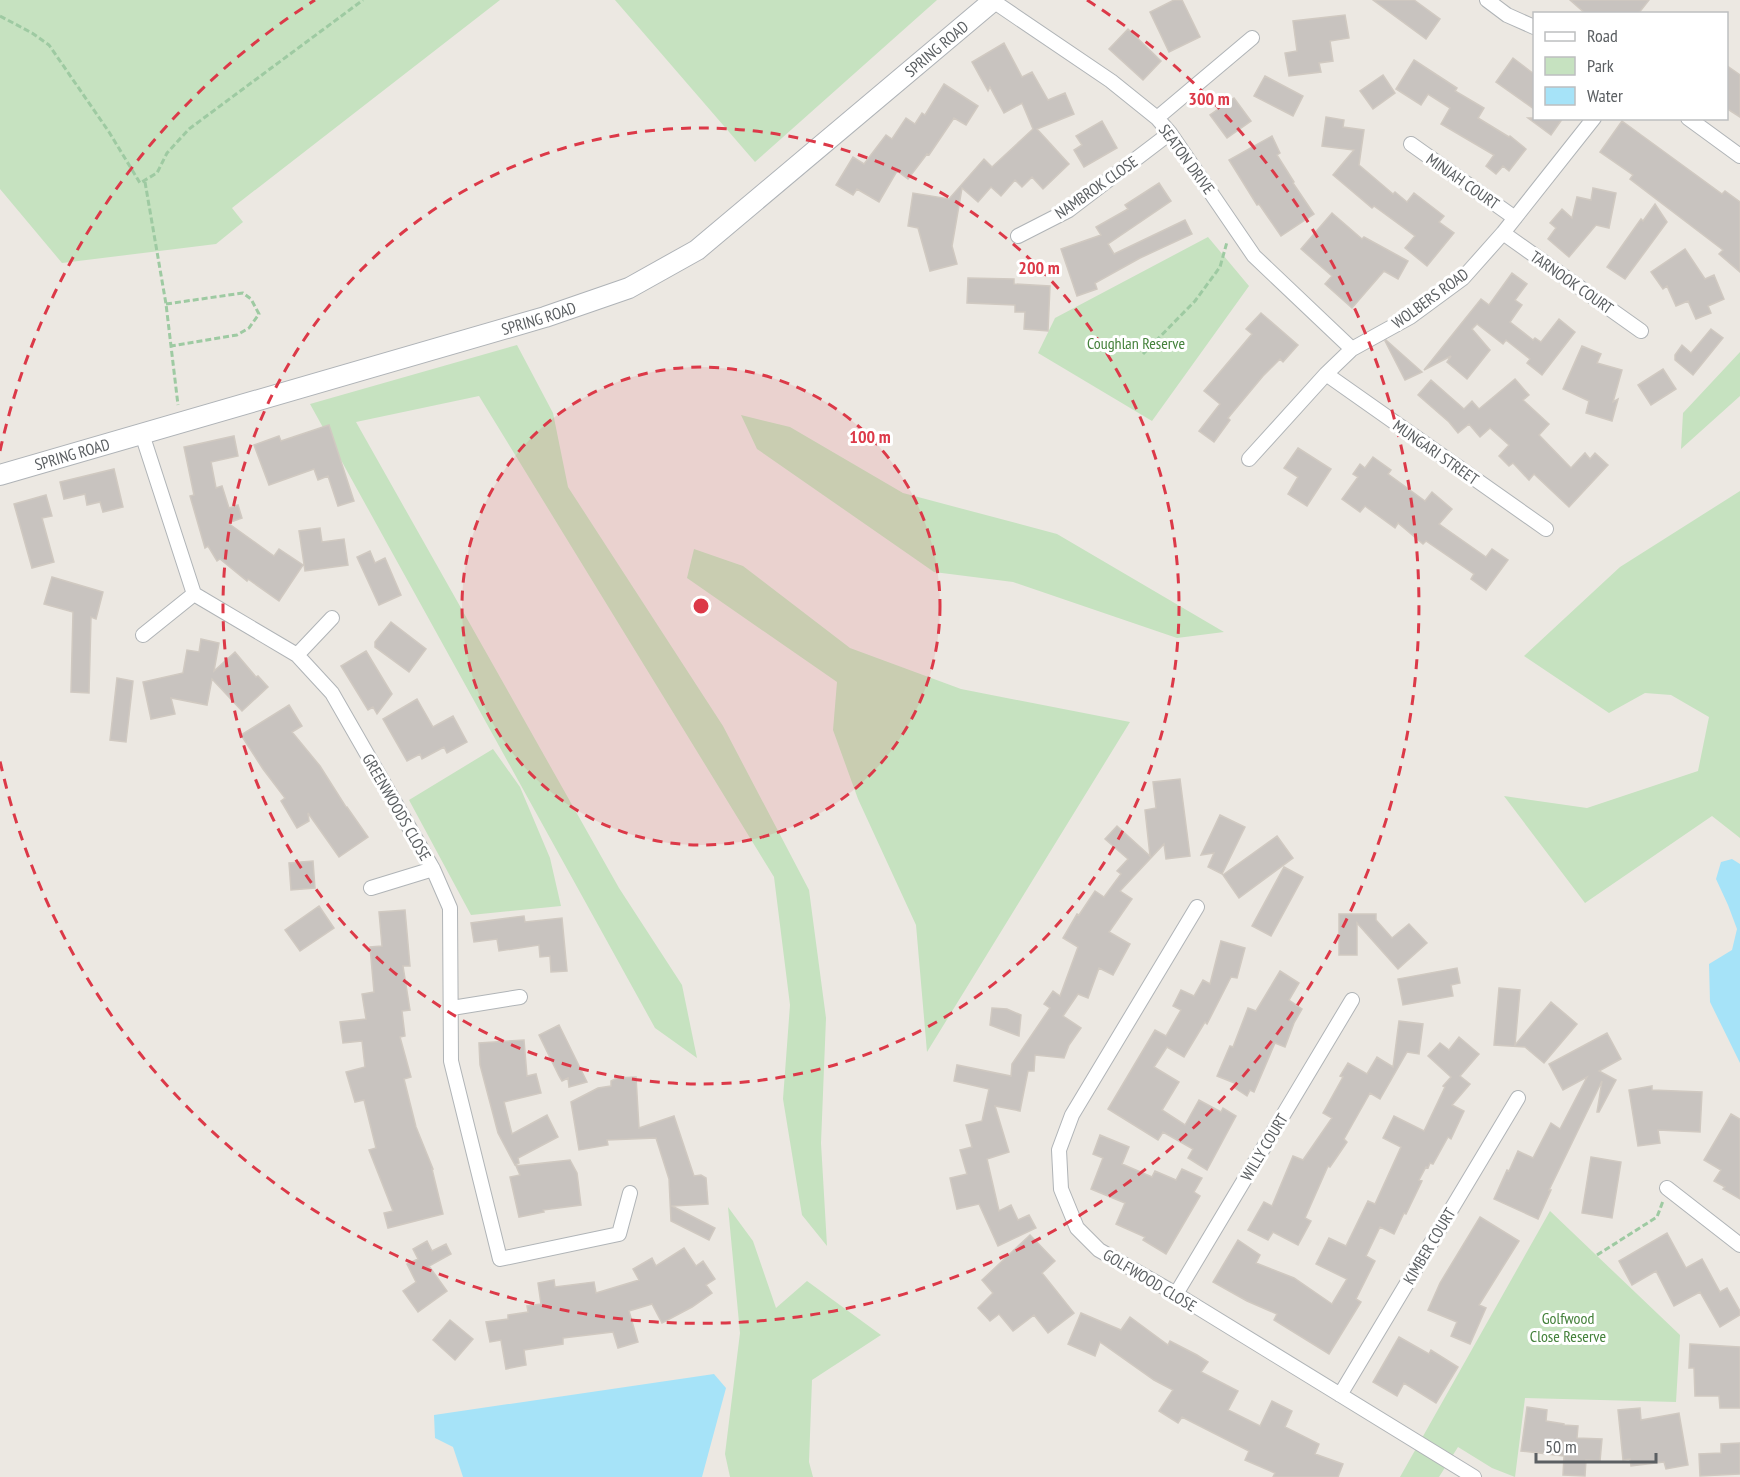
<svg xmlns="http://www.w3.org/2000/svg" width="1740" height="1477" font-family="'PT Sans Narrow',sans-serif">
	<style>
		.green { fill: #c6e2c0 }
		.water { fill: #a6e3f8 }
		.building { fill: #c8c3bf; stroke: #d0c9c1; stroke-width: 1.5 }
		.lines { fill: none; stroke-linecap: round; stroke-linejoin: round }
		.street-casing { stroke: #b0b4b7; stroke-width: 16 }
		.secondary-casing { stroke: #afb3b7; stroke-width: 22 }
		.path { stroke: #9ecaa2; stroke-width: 3; stroke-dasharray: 6 3; stroke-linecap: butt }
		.street { stroke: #fff; stroke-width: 14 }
		.secondary { stroke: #fff; stroke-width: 20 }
		.ring { fill: none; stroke: #dc3948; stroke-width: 3; stroke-dasharray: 10 8 }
		.labels { text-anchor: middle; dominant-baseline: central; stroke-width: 6; stroke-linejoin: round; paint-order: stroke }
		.street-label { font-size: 16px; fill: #5b5f62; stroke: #fff }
		.park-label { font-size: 16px; fill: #44813b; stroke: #fff }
		.centre { fill: #dc3948; stroke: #fff; stroke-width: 3 }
		.ring-label { font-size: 18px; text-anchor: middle; font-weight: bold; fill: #dc3948; stroke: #fff; stroke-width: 6; stroke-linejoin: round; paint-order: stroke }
	</style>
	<rect width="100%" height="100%" fill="#ece8e2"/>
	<path class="green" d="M0,0H500L232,208L243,222L216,244L62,263L0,189Z
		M615,0H937L755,162Z
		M1208,237L1249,286L1152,421L1038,353L1055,318Z
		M517,345L553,413L568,487L723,726L809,890L826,1018L821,1143L827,1246L802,1215L783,1099L790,1005L774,877L479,396L356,422L619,888L682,985L697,1058L655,1028L310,404Z
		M1740,352V396L1681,449L1683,413Z
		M741,415L790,427L903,493L1057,534L1224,632L1177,638L1013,582L934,572L757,449Z
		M1740,491V838L1712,816L1585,903L1504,796L1587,808L1698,771L1709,717L1671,695L1645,693L1609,713L1524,656L1620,567Z
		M694,549L743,566L850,648L961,689L1130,722L927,1052L916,925L858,799L833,730L837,682L687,578Z
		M493,749L520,787L550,858L561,906L471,915L409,800Z
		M728,1207L753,1241L776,1308L807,1281L881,1335L812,1380L809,1462L813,1477H730L725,1454L740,1333Z
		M1550,1211L1680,1335L1676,1402L1525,1398L1515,1477L1492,1468L1458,1447L1439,1477H1400Z"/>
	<path class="water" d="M1732,859L1740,864V1063L1710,1002L1709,964L1732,950L1737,929L1728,905L1716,879L1721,862Z
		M714,1374L726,1388L702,1477H463L453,1447L435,1438L434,1415Z"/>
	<path class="building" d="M1174,0H1182L1200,37L1169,52L1150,12Z
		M1373,0H1414L1440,19L1426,39Z
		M1570,0H1649L1638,14H1586Z
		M1345,15L1349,38L1330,41L1333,61L1319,63L1321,72L1289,76L1285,53L1297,51L1293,21Z
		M1128,29L1161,61L1143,80L1109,49Z
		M1004,43L1022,77L1032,72L1048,100L1065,93L1074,114L1037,129L1069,164L1043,189L1032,177L1022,187L1015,180L1001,196L991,187L978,202L962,188L952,246L957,264L930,271L918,228L908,226L913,193L949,199L984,159L992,167L1033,129L1022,103L1004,113L990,87L988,91L972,62Z
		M1513,58L1534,74V109L1496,82Z
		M1414,60L1457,88L1455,91L1484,108L1478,118L1509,137L1510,136L1526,149L1509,171L1503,166L1496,174L1486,166L1494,155L1441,124L1450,108L1428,94L1421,105L1396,89Z
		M1726,65L1740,75V117L1726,108Z
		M1383,75L1395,93L1373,109L1360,91Z
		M1265,76L1303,96L1293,116L1254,96Z
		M944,84L978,106L966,125L954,118L929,155L927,154L908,179L897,171L879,202L857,189L853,195L836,185L853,157L864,164L886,135L892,139L906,118L915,124L922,113L925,115Z
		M1234,98L1251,121L1227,138L1210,115Z
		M1326,117L1344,120L1343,127L1364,130L1359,165L1393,194L1395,192L1407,202L1414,193L1444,216L1439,222L1454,233L1427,266L1405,248L1415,236L1374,206L1372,208L1333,175L1354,150L1322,146Z
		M1528,118H1563L1551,135Z
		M1102,121L1117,148L1084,167L1074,150L1082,145L1076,136Z
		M1622,121L1722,194L1725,191L1740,202V272L1719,254L1723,250L1630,179L1633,175L1600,152Z
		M1272,136L1280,153L1277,155L1294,182L1293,183L1314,214L1281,236L1259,204L1257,205L1229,160Z
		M1159,183L1171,201L1108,244L1114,254L1185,220L1192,234L1140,258L1095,283L1097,289L1077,296L1061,249L1101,235L1096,227L1128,209L1125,205Z
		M1593,188L1616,193L1609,228L1596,225L1569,257L1548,239L1556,228L1550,223L1562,209L1572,218L1577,197L1591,200Z
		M1655,204L1667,222L1625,279L1607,267L1641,219L1643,221Z
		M1332,213L1362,239L1364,237L1408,261L1398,279L1384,271L1352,308L1325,284L1332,276L1301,249Z
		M1685,249L1705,279L1714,275L1724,299L1708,306L1711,313L1696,319L1688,301L1676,306L1667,286L1663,289L1651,272Z
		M1512,273L1527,284L1515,300L1522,305L1510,322L1533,340L1535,338L1541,342L1559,319L1575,332L1542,375L1527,363L1530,359L1506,340L1503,344L1477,324L1472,329L1490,350L1467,379L1447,362L1451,356L1424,370L1481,299L1489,305Z
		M968,278L1014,279V284L1050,286L1048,331L1024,329L1025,312H1015V305L967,303Z
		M1261,313L1298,345L1283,362L1280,359L1263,376L1228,418L1230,420L1214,442L1199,431L1220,404L1204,391L1252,334L1246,329Z
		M1711,329L1723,338L1693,375L1675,360V355L1682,345L1691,353Z
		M1386,340L1422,372L1405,380L1385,341Z
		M1582,346L1601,354L1597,363L1622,370L1613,402L1618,399L1612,421L1586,413L1589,401L1563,389Z
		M1663,369L1676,389L1651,405L1638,385Z
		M1515,379L1529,395L1523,400L1549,424L1539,435L1571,468L1585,453L1590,459L1595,453L1608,465L1569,507L1534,474L1529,480L1513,463L1509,466L1499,456L1509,445L1490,428L1480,437L1469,424L1458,433L1449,422L1418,395L1431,380L1464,409L1472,401L1479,409Z
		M329,425L354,501L338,506L328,476L318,480L314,469L269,485L254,445L279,436L281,441Z
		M234,436L238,456L211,462L216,488L222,486L229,508L238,505L242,518L228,523L274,556L279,549L303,565L279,601L248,579L247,581L220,559L217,561L208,546L205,548L190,496L194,495L184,447Z
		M1298,448L1331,469L1307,506L1288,494L1298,477L1284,468Z
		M1373,457L1391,470L1388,474L1425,501L1432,492L1452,509L1439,524L1486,557L1492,549L1508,560L1486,590L1471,579L1474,574L1426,541L1423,544L1398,523L1395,528L1365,506L1360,512L1342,499L1358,477L1353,474L1360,464L1365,468Z
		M114,469L123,507L103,512L100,502L87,505L85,494L64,499L60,482Z
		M46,495L52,516L42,518L54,562L32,568L14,504Z
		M320,528L322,542L344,539L348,565L305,571L299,531Z
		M370,551L375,563L385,558L401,595L379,605L357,557Z
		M52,577L103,592L96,619L91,617L89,693L71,692L73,612L44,604Z
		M391,622L426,649L409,672L375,647V642Z
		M201,639L219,643L214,671L235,652L256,677L258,676L268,687L242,711L212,679L207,705L171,698L175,714L151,719L143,682L183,673L187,650L199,652Z
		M366,651L392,694L377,714L373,707L368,710L341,666Z
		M117,678L133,681L126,742L110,740Z
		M417,699L433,727L453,716L467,742L447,753L444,747L422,759L420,754L407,761L383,719Z
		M289,705L302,726L292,732L320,766L346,807H347L368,837L339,857L308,813L309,821L297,828L281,801L285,798L263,769L241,735Z
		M1180,779L1190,856L1166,859L1164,844L1120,891L1132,899L1109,932L1130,944L1113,975L1099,968L1088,998L1078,994L1063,1016L1081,1028L1069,1045L1064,1058L1035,1055L1034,1071H1028L1020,1111L995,1106L1009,1152L987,1159L999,1211L1011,1205L1018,1220L1029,1215L1036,1228L998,1246L979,1204L957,1209L950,1178L967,1174L960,1150L972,1147L966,1125L982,1121L989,1089L954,1081L957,1065L1011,1076L1012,1064L1050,1008L1044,1004L1053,991L1060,996L1078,947L1063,938L1077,914L1079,915L1095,891L1104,897L1121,874L1117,871L1128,859L1105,839L1117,826L1150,856L1145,810L1156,808L1153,782Z
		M1220,815L1245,827L1222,874L1208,867L1214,853L1201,855Z
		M1277,836L1293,858L1239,898L1223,875Z
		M313,861L315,888L291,890L289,863Z
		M1284,867L1303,877L1271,936L1252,926Z
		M319,906L334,928L300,951L285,930Z
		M405,910L410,966H403L410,1010L402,1011L405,1036L400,1037L411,1077L404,1079L416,1127L433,1169H432L443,1214L388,1228L384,1213L393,1211L369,1150L376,1148L364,1100L355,1102L346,1072L365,1067L362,1041L343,1043L340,1022L366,1019L362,994L374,992L370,947L382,946L379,912Z
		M1339,914H1376V920L1392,938L1409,924L1427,943L1398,969L1357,923V955H1339Z
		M524,916L525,922L562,918L567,971L551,972L550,956L540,957L539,945L499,951L497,939L474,942L471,923Z
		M1221,941L1245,948L1237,978L1231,977L1207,1024L1205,1022L1184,1057L1167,1047L1154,1067L1179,1082L1162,1110L1185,1125L1199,1100L1221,1112L1223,1108L1236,1116L1207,1170L1188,1158L1193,1149L1163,1132L1158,1140L1108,1109L1155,1030L1166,1036L1181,1010L1173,1006L1181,990L1194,996L1203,980L1210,984Z
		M1457,968L1460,983L1451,985L1453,996L1403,1005L1398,979Z
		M1280,971L1299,983L1289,1000L1302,1009L1294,1023L1285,1047L1275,1043L1254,1092L1250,1090L1247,1096L1235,1088L1237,1084L1217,1076L1230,1046L1233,1047L1248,1008L1256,1011Z
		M1499,988L1520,990L1515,1045L1551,1002L1577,1024L1544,1063L1525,1047L1494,1045Z
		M992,1008L1007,1009L1021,1015L1019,1036L990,1025Z
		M1399,1021L1423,1024L1419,1054L1407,1052L1380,1099L1370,1093L1344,1139L1347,1142L1330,1167L1328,1166L1305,1218L1311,1221L1298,1245L1273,1232L1268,1240L1248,1230L1264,1202L1272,1206L1293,1156L1303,1160L1332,1118L1323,1113L1343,1077L1340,1076L1348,1063L1367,1074L1377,1057L1393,1067Z
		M559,1025L587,1082L569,1087L568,1078L562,1081L559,1076L539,1035Z
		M1607,1033L1621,1059L1599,1071L1616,1080L1599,1112H1597L1602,1081L1549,1190H1551L1538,1219L1494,1199L1507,1170L1509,1171L1518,1151L1533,1158L1551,1123L1560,1129L1587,1077L1563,1090L1549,1064Z
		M1459,1037L1479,1054L1460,1076L1470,1084L1452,1105L1464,1111L1451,1139L1448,1137L1433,1164L1430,1163L1428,1168L1426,1167L1419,1180L1422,1181L1406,1214L1404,1213L1394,1234L1380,1227L1366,1256L1375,1261L1356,1299L1361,1302L1329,1354L1274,1320L1277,1314L1247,1301L1213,1282L1238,1240L1260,1255L1256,1263L1294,1278L1332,1304L1347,1279L1316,1264L1329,1238L1346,1246L1368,1201L1375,1204L1401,1147L1383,1138L1394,1116L1424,1131L1445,1087L1443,1086L1451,1077L1428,1056L1440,1043L1449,1050Z
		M524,1040L527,1076L536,1074L541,1093L504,1102L512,1134L547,1115L558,1137L518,1158L519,1163L515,1165L498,1133L480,1065L479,1043Z
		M636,1077L639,1128L674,1116L694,1176L701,1175L706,1178L708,1204L672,1206L715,1228L709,1240L671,1221L669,1179L656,1138L607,1140L608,1145L579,1150L571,1102L598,1088L611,1086V1081L617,1078Z
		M1652,1086V1090L1702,1092L1700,1132L1658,1130L1660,1143L1638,1146L1629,1090Z
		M1731,1114L1740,1119V1199L1723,1189L1725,1187L1714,1181L1721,1170L1704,1160Z
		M1100,1135L1129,1147L1122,1164L1152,1177L1155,1171L1176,1180L1182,1169L1202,1178L1194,1192L1200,1196L1166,1254L1143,1240L1145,1237L1116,1224L1125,1203L1091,1189L1103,1158L1093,1154Z
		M1591,1157L1621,1162L1612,1218L1582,1213Z
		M570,1160L577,1173L581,1205L543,1210L544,1212L519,1217L510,1177L520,1175L516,1166Z
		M1480,1217L1519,1241L1479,1305L1486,1308L1470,1344L1451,1336L1457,1322L1428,1310L1440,1283Z
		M1667,1233L1686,1268L1702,1259L1720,1292L1727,1288L1740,1311V1315L1720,1327L1700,1292L1674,1306L1656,1271L1632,1285L1619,1261Z
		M1030,1235L1055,1261L1042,1273L1074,1313L1048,1333L1034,1315L1013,1331L999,1314L990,1321L978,1308L993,1293L982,1280Z
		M427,1241L432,1251L446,1244L451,1254L429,1266L447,1291L418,1312L403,1291L416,1282L407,1264L418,1259L413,1249Z
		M684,1248L696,1266L703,1261L715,1279L706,1285L712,1293L692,1307L662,1323L652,1304L629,1311L638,1342L618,1348L613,1332L563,1338V1344L524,1350L526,1365L506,1369L501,1340L490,1342L486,1322L508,1319V1315L528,1312L527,1306L541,1304L538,1283L554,1280L555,1287L594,1282L596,1293L639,1280L633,1269L652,1258L656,1266Z
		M1081,1313L1121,1330L1130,1317L1168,1345L1170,1341L1197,1355L1208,1362L1201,1372L1238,1391L1228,1410L1260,1426L1272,1401L1292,1411L1285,1427L1319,1444L1315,1454L1343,1464L1338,1477H1273L1275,1473L1245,1460L1249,1451L1182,1417L1178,1423L1159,1411L1173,1390L1154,1380L1100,1342L1095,1356L1068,1344Z
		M450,1320L473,1339L455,1360L433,1340Z
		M1399,1337L1429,1354L1431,1350L1458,1367L1436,1403L1404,1383L1397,1396L1373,1382Z
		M1690,1344L1740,1347V1408H1720L1719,1396H1695L1694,1368H1689Z
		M1527,1407L1547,1410L1546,1421L1564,1424V1425L1578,1426L1577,1438L1602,1439L1600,1461L1586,1460L1585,1476L1563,1475L1564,1456L1521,1451Z
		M1640,1408L1641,1420L1679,1413L1688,1465L1666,1469L1664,1462L1631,1466L1630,1459L1623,1460L1618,1410Z
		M1740,1443V1474L1700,1476L1699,1454L1721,1453V1444Z"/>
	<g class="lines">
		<g class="street-casing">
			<path id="street" d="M1487,0L1507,15L1534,27
				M993,1L1111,81L1157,118L1170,133L1254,256L1352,349
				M1157,118L1252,38
				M1688,118L1740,156
				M1411,144L1515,218
				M1503,233L1641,331
				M1018,236L1069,210L1170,133
				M1326,374L1546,529
				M142,434L194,594L297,655L332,693L433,869L450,908L451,1061L500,1259L619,1234L630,1193
				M1249,459L1326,374L1352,349L1410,317L1463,278L1503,233L1594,118
				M143,635L194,594
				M297,655L332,618
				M371,888L433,869
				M1197,907L1072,1115L1059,1150L1061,1189L1077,1228L1099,1250L1176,1294L1474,1477
				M452,1008L520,997
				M1667,1188L1740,1245
				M1176,1294L1352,1000
				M1340,1395L1518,1098"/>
		</g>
		<g class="secondary-casing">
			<g id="secondary">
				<path id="s1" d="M0,475L545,317L629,288L697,250L994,0"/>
			</g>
		</g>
		<path class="path" d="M0,16L32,33L49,45L109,132L140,183L157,173L167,153L189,129L363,0
			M145,182L166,304L178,405
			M166,304L243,293L251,299L259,314L249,328L237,335L171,346
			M1143,354L1195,301L1220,267L1227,242
			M1597,1255L1657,1217L1663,1201"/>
		<use href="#street" class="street"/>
		<use href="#secondary" class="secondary"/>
	</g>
	<circle cx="701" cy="606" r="239" fill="#dc3948" fill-opacity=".12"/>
	<g class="ring">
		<circle cx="701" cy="606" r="239"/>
		<circle cx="701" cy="606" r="478"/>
		<path d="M0 451A718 718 0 0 1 315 0M1087 0A718 718 0 1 1 0 761"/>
	</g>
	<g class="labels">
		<g class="street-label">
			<text stroke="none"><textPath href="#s1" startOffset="1047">SPRING ROAD</textPath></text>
			<text transform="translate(1187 159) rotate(54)">SEATON DRIVE</text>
			<text transform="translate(1463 181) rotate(35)">MINJAH COURT</text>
			<text transform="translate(1096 187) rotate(-35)">NAMBROK CLOSE</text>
			<text transform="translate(1572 282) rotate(35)">TARNOOK COURT</text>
			<text transform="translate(1430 298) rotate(-36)">WOLBERS ROAD</text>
			<text stroke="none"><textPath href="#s1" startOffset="561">SPRING ROAD</textPath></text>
			<text transform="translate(1436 452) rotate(35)">MUNGARI STREET</text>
			<text stroke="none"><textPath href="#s1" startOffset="75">SPRING ROAD</textPath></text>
			<text transform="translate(397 807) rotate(60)">GREENWOODS CLOSE</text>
			<text transform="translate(1264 1147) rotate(-59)">WILLY COURT</text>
			<text transform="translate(1429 1246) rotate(-59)">KIMBER COURT</text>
			<text transform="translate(1150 1280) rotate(31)">GOLFWOOD CLOSE</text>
		</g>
		<g class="park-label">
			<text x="1136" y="343">Coughlan Reserve</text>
			<text x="1568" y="1318">Golfwood<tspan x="1568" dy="18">Close Reserve</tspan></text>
		</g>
	</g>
	<circle cx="701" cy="606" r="9" class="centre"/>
	<g class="ring-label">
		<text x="1209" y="105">300 m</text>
		<text x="1039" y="274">200 m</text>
		<text x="870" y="443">100 m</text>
	</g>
	<rect x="1533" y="12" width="195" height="108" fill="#ffffff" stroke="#bdbfc0" stroke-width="1.5"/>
	<rect x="1545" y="32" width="30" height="9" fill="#ffffff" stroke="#bdbfc0" stroke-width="1.5"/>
	<text x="1587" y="42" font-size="18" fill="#5b5f62">Road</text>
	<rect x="1545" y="57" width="30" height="18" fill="#c6e2c0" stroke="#bdbfc0" stroke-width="1.5"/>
	<text x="1587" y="72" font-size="18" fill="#5b5f62">Park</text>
	<rect x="1545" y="87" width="30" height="18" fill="#a6e3f8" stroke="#bdbfc0" stroke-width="1.5"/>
	<text x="1587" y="102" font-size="18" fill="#5b5f62">Water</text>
	<path d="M1536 1453v9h120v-9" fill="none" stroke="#5b5f62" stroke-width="3"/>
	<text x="1545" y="1453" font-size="18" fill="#5b5f62" stroke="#ffffff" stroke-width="4.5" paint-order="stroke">50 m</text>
</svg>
